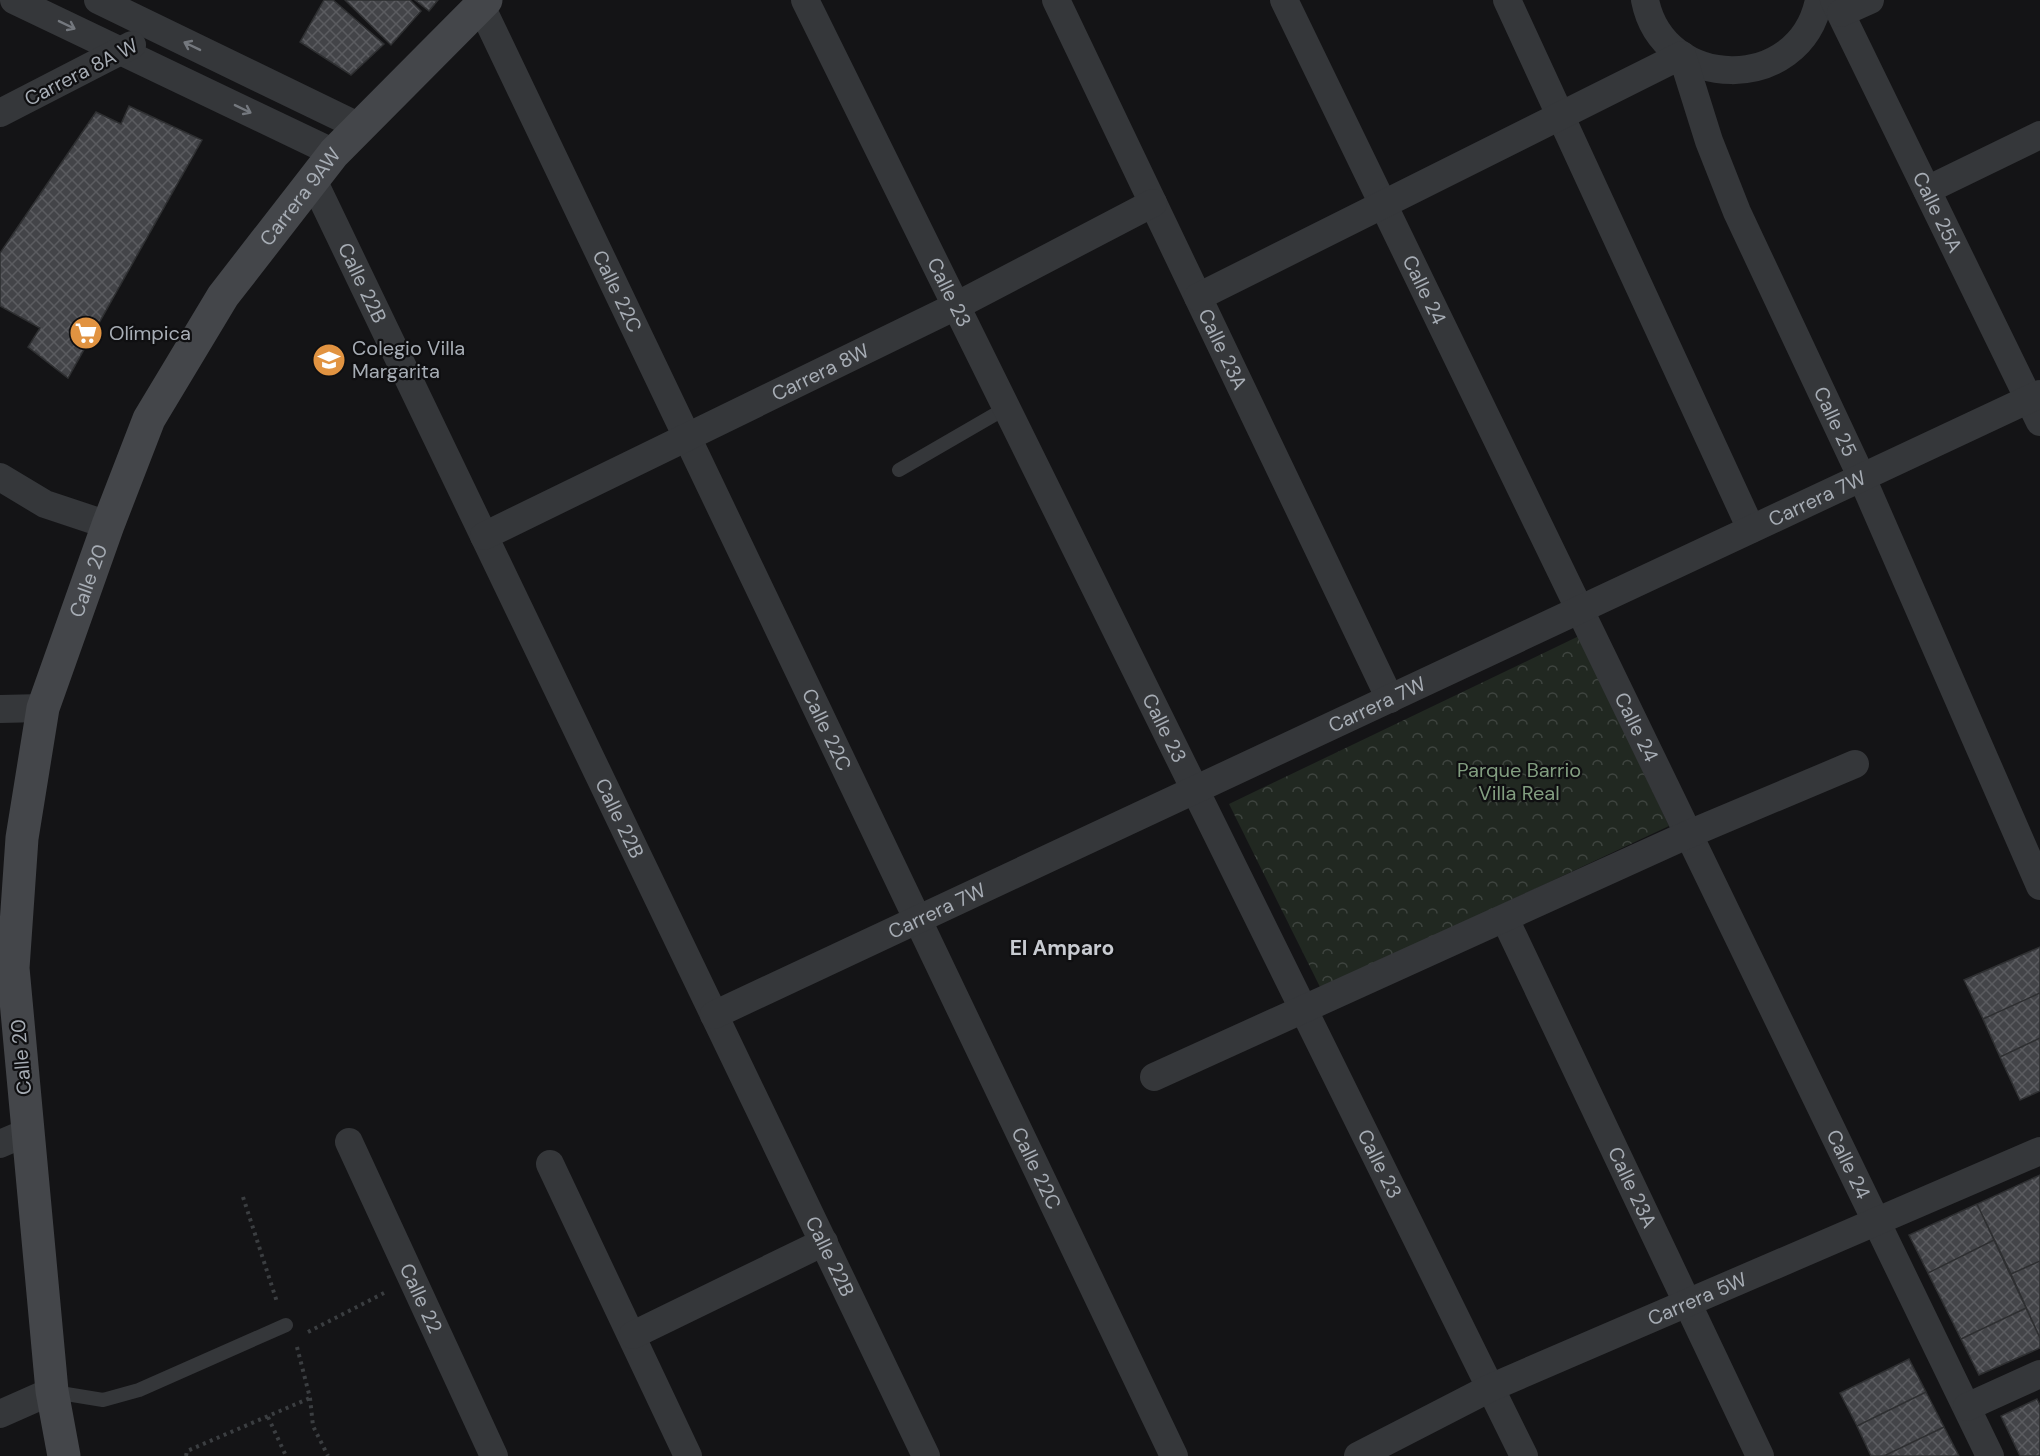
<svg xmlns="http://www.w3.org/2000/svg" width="2040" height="1456" font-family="'DM Sans',sans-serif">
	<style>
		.forest { fill: url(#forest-crowns) }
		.building { fill: url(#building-cross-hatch); stroke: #2e2f31; stroke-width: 1.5 }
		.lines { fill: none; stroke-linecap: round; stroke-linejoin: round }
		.path { stroke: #3b3e41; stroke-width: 4; stroke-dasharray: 3 4.5; stroke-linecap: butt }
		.lane { stroke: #35373a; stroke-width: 14 }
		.street { stroke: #35373a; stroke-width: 28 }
		.secondary { stroke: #44464a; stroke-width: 33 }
		.oneway { stroke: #74787e }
		.labels { text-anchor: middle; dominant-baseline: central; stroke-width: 4.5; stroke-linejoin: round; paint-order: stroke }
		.street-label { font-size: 20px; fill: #a7adb5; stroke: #0f0f11 }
		.poi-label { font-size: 20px; fill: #a7adb5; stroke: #0f0f11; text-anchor: start }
		.park-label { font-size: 20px; fill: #829e80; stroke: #0f0f11 }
		.neighbourhood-label { font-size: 21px; font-weight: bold; fill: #c8cbd1; stroke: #0f0f11 }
	</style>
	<defs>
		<pattern id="forest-crowns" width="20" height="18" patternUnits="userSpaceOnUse" patternTransform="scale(1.5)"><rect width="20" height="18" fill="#212821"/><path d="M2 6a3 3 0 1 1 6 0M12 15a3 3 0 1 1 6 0" fill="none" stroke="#3e443f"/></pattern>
		<pattern id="building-cross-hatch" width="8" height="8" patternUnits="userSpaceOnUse" patternTransform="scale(1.5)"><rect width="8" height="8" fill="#434448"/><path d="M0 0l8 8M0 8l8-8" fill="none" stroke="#5b5c60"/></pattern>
	</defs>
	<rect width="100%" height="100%" fill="#141416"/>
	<path class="forest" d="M1579,636L1669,826L1321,989L1229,804Z"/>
	<path class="building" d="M324,0H333L384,44L351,75L300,42Z
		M345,0H410L421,11L391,45Z
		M415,0H438L429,11Z
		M129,106L202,140L68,378L28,347L40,328L0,306V253L96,112L121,124Z
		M2040,947V993L1983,1019L1964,980Z
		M2040,993V1038L2000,1057L1983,1019Z
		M2040,1038V1091L2020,1100L2000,1057Z
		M2040,1175V1261L2011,1274L1977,1204Z
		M1977,1204L1994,1240L1928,1273L1909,1235Z
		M1994,1240L2026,1308L1961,1339L1928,1273Z
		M2040,1261V1338L2011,1274Z
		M2026,1308L2040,1338V1348L1979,1375L1961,1339Z
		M1909,1359L1926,1392L1857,1426L1840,1393Z
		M1926,1392L1944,1427L1884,1456H1871L1857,1426Z
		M2037,1399L2040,1405V1456H2020L2001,1416Z
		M1944,1427L1959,1456H1884Z"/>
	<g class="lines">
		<path class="path" d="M243,1197L277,1302
			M308,1332L384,1293
			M297,1347L310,1398L313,1426L328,1456
			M268,1417L286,1456
			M186,1456L187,1451L310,1398"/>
		<path class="lane" d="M899,470L1006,408
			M54,1392L103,1400L139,1390L286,1325"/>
		<g class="street">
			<path d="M14,0L334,153"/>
			<path d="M98,0L358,126"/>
			<path id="s1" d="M805,0L1524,1456"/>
			<path id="s2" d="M1056,0L1390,699"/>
			<path id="s3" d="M1284,0L1990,1456"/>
			<path d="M1507,0L1751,529"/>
			<path d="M1645,0C1663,92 1800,95 1819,0"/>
			<path id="s4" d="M1834,0L2040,422"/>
			<path id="s5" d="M481,6L1174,1456"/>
			<path d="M1841,13L1870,0"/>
			<path d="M0,113L132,45"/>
			<path id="s6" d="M313,180L926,1456"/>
			<path d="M1927,190L2040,135"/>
			<path id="s7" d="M1198,297L1682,55L1709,141L1737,212L1862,478L2040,886"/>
			<path d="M0,477L45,504L108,525"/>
			<path id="s8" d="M484,536L956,306L1153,203"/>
			<path d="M0,709L43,708"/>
			<path id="s9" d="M1505,919L1760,1456"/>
			<path id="s10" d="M714,1015L2040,394"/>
			<path d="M1154,1077L1689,834L1855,764"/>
			<path id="s11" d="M349,1142L494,1456"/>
			<path d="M0,1144L28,1132"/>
			<path d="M550,1164L688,1456"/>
			<path d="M633,1335L824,1242"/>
			<path d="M1967,1407L2040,1374"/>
			<path d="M0,1414L52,1391"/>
			<path id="s12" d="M1358,1456L1490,1388L2040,1151"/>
		</g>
		<path class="secondary" id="s13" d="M64,1456L52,1391L13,968L22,838L43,708L108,525L149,419L223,296L334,153L486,0"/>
	</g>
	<defs><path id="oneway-shaft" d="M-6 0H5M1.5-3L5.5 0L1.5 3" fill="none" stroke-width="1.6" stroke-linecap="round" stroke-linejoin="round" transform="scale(1.5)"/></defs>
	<g class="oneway">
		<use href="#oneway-shaft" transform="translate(67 25) rotate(26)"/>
		<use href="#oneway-shaft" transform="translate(192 46) rotate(-154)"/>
		<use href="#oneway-shaft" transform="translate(243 109) rotate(26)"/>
	</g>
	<defs>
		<g id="supermarket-disc" transform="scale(1.725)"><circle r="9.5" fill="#e19341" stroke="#0f0f11"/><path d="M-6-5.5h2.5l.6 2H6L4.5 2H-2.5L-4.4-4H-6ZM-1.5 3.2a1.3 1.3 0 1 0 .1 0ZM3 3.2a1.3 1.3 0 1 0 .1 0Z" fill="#fff"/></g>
		<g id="school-disc" transform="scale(1.725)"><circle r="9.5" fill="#e19341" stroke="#0f0f11"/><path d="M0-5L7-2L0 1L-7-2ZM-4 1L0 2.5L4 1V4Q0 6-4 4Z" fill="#fff"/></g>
	</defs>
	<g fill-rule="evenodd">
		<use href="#supermarket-disc" x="86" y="333"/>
		<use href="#school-disc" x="329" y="360"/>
	</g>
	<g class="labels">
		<g class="street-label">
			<text transform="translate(81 72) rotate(-27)">Carrera 8A W</text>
			<text stroke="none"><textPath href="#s13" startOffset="1330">Carrera 9AW</textPath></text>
			<text stroke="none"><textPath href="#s4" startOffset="236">Calle 25A</textPath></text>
			<text stroke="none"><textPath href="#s6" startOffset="114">Calle 22B</textPath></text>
			<text stroke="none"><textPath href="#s3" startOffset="322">Calle 24</textPath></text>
			<text stroke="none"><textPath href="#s5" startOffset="316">Calle 22C</textPath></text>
			<text stroke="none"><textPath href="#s1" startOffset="326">Calle 23</textPath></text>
			<text stroke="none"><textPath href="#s2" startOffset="387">Calle 23A</textPath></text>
			<text stroke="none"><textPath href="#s8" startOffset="374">Carrera 8W</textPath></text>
			<text stroke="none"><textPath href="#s7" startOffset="939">Calle 25</textPath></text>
			<text stroke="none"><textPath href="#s10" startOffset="1218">Carrera 7W</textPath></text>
			<text stroke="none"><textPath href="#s13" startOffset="888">Calle 20</textPath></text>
			<text stroke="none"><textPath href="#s10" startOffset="732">Carrera 7W</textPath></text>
			<text stroke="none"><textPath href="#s1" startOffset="812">Calle 23</textPath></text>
			<text stroke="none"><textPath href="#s3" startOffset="808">Calle 24</textPath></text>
			<text stroke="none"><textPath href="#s5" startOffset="802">Calle 22C</textPath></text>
			<text stroke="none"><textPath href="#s6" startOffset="708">Calle 22B</textPath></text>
			<text stroke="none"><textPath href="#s10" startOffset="246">Carrera 7W</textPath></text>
			<text transform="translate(21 1057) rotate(-95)">Calle 20</text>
			<text stroke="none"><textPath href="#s1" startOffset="1298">Calle 23</textPath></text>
			<text stroke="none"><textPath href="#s3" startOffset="1294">Calle 24</textPath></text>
			<text stroke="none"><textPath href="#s5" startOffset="1288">Calle 22C</textPath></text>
			<text stroke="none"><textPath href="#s9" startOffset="297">Calle 23A</textPath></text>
			<text stroke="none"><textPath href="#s6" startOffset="1194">Calle 22B</textPath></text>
			<text stroke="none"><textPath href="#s11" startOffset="172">Calle 22</textPath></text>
			<text stroke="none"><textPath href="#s12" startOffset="374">Carrera 5W</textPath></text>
		</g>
		<g class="poi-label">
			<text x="109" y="333">Olímpica</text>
			<text x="352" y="348">Colegio Villa<tspan x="352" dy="23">Margarita</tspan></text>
		</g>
		<g class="park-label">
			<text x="1519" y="770">Parque Barrio<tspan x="1519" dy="23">Villa Real</tspan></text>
		</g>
		<g class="neighbourhood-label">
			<text x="1062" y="948">El Amparo</text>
		</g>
	</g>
</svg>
